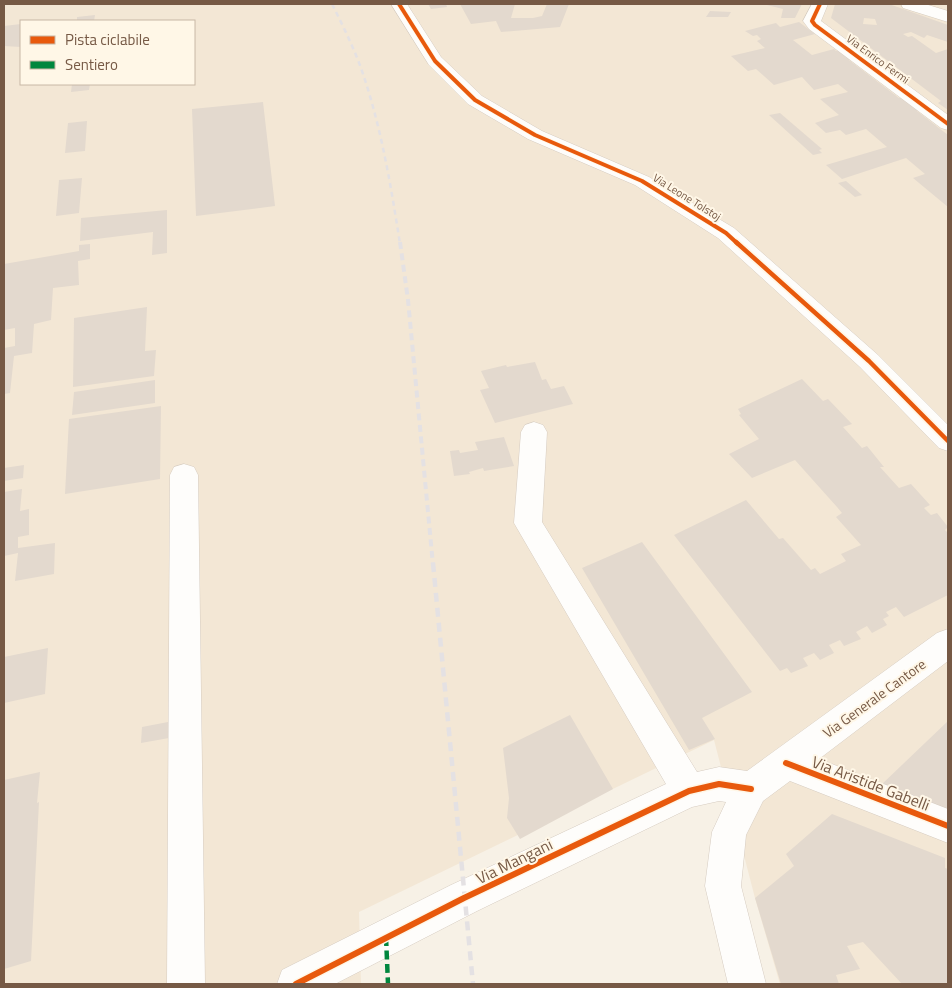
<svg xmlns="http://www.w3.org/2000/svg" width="952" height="988" font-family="'Titillium Web',sans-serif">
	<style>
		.residential { fill: #f3e7d5; fill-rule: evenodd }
		.building { fill: #e3d9ce; fill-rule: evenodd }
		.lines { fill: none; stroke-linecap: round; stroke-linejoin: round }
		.minor-casing { stroke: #d6ccc1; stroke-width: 1 }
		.minor { fill: #fefdfb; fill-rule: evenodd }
		.rail-far2 { stroke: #e4e1e3; stroke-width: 2.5; stroke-dasharray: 5 4; stroke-linecap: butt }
		.rail-far1 { stroke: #e4e1e3; stroke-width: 4; stroke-dasharray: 7 4.5; stroke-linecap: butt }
		.rail { stroke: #e4e1e3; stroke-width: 4.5; stroke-dasharray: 9 6; stroke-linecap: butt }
		.quiet { stroke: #00873e; stroke-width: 4.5; stroke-dasharray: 9 4.5; stroke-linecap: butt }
		.cycleway-far2-casing { stroke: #fff7e7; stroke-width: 5.5 }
		.cycleway-far1-casing { stroke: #fff7e7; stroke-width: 8 }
		.cycleway-casing { stroke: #fff7e7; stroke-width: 9 }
		.cycleway-far2 { stroke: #e8590c; stroke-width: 4 }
		.cycleway-far1 { stroke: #e8590c; stroke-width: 4.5 }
		.cycleway { stroke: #e8590c; stroke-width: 6 }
		.labels { text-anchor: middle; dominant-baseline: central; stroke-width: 4; stroke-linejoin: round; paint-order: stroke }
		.far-street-label { font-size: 11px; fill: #765945; stroke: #fff7e7 }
		.street-label { font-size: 14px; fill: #765945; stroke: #fff7e7 }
		.near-street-label { font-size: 16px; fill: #765945; stroke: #fff7e7 }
	</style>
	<rect width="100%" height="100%" fill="#f7f1e6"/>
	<path class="residential" d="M4,4H948V984H780L755,898L714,740L359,912L361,984H4ZM21,21H194V84H21Z"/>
	<path class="building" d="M428,4H446L447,7L431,9Z
		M460,4H515L511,18H533L542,16L547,4H569L560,27L501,32L496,21L471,24Z
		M763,4H802L795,18H781L783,9Z
		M835,4H889L948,25V42L927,35L924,38L911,32L903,34L908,37L912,36L936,53L948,49V110L938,103L941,101L831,18ZM864,18L875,19L877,25L863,24Z
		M710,11L731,12L728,17H706Z
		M95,15L94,21H77V17Z
		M799,22L815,34L793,40L812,55L834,49L836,51L840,49L852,59L849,60L899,98L904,97L920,110L917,111L948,135V207L913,178L925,174L906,158L842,179L826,165L887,147L866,129L846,135L840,130L826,133L815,123L839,115L820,99L848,92L838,84L814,90L802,77L774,85L756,69L748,71L731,56L765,48L757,41L761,39L757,35L753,36L745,31L776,23L780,27Z
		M21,24V47L4,46V26Z
		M72,84H90L89,90L71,92Z
		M263,102L275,206L196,216L192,109Z
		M780,113L822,149L819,150L822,153L813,155L769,115Z
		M87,121L85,151L65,153L68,123Z
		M82,178L79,213L56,216L59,180Z
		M846,181L862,195L855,197L838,183Z
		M167,210V253L152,255L153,232L80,241L81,218Z
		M90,244V259L78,261L79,285L53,288L51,320L34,324L32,353L14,356L10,393L4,394V348L15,346V328L4,330V264L79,251V245Z
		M147,307L145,351L156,350L154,376L73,387L74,318Z
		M535,362L542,380L546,379L551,389L564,386L573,404L495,423L480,390L489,388L481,371L506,365L507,367Z
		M802,379L823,401L828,399L852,424L843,427L862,448L867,446L884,467H880L899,488L911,484L930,505L924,508L931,515L937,513L948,527L945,530L948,533V595L904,617L896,607L886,612L889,616L883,619L887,625L872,633L867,626L856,632L861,639L844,646L840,640L829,645L834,653L820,660L814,653L803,658L808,666L791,673L787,668L780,671L674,535L746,500L779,539L783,538L811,570L815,568L820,574L846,561L841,554L861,545L836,517L842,513L837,507L795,460L752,478L729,454L759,439L739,415L741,414L738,409Z
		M155,380V403L72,415L74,392Z
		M161,406L160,479L65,494L69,419Z
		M504,437L514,466L484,471L483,468L469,472L470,474L454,476L450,451L459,450L460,453L478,450L475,442Z
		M24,465L23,478L4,481V468Z
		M22,489L20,511L29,509V535L18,537V548L55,543L54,574L15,581L18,553L4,556V492Z
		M642,542L752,692L702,718L715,739L689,750L582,568Z
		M48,648L45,694L4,703V657Z
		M570,715L613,789L520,839L507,818L509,798L503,748Z
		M948,721V811L880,786Z
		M168,722L169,738L141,743L142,727Z
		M40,772L37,803L39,802L31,961L4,969V780Z
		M832,814L945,858V868L948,869V984H902L863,942L847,946L860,969L836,975L839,984H781L755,898L794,866L786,854Z"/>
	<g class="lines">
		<g class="minor-casing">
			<path id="minor" d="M391,4H407L441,57L482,96L542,131L649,177L734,228L878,355L948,425V451L939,448L860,367L718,238L635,185L528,139L468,104L429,65Z
				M812,4H828L821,21L948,115V130L941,128L809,29L803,21Z
				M901,4H925L948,11V22L903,8Z
				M534,422L543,425L547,432L542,522L697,772L719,767L747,771L937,633L948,629V661L819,759L948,809V843L790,781L763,801L746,835L741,886L766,984H728L705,886L712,832L726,802L719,801L692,807L477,911L335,984H277L282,970L451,885L666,784L514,523L521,432L525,425Z
				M184,464L194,467L198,475L205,984H167L170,475L174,467Z"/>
		</g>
		<use href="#minor" class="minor"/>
		<path class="rail-far2" d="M332,4C343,26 354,48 362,71C381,126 391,186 400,244"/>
		<path class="rail-far1" d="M400,242L408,300L433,565"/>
		<path class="rail" d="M433,563L473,984"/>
		<path class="quiet" d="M386,937L388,984"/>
		<g class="cycleway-far2-casing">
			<path id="cycleway-far2" d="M399,4L435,61L475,100L535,135L642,181L726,233L738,244
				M820,4L812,21L815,25L948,124"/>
		</g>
		<g class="cycleway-far1-casing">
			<path id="cycleway-far1" d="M736,242L869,361L948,441"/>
		</g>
		<g class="cycleway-casing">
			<path id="cycleway" d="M786,763L948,826
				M296,984L464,898L689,791L719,784L751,789"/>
		</g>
		<use href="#cycleway-far2" class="cycleway-far2"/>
		<use href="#cycleway-far1" class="cycleway-far1"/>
		<use href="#cycleway" class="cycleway"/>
	</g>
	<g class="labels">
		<g class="far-street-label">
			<text transform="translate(878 59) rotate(36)">Via Enrico Fermi</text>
			<text transform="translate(687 197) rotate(32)">Via Leone Tolstoj</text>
		</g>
		<g class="street-label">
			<text transform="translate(874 698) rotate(-36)">Via Generale Cantore</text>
		</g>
		<g class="near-street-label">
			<text transform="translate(871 783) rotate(21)">Via Aristide Gabelli</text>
			<text transform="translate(514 861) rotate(-26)">Via Mangani</text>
		</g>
	</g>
	<rect width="952" height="988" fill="none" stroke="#765945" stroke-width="10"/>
	<rect x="20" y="20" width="175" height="65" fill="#fff7e7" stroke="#c8b8a6"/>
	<rect x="30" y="36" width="25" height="8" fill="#e8590c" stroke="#c8b8a6"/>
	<text x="65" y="45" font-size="15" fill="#765945">Pista ciclabile</text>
	<rect x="30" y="61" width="25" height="8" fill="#00873e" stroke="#c8b8a6"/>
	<text x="65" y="70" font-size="15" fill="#765945">Sentiero</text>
</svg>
